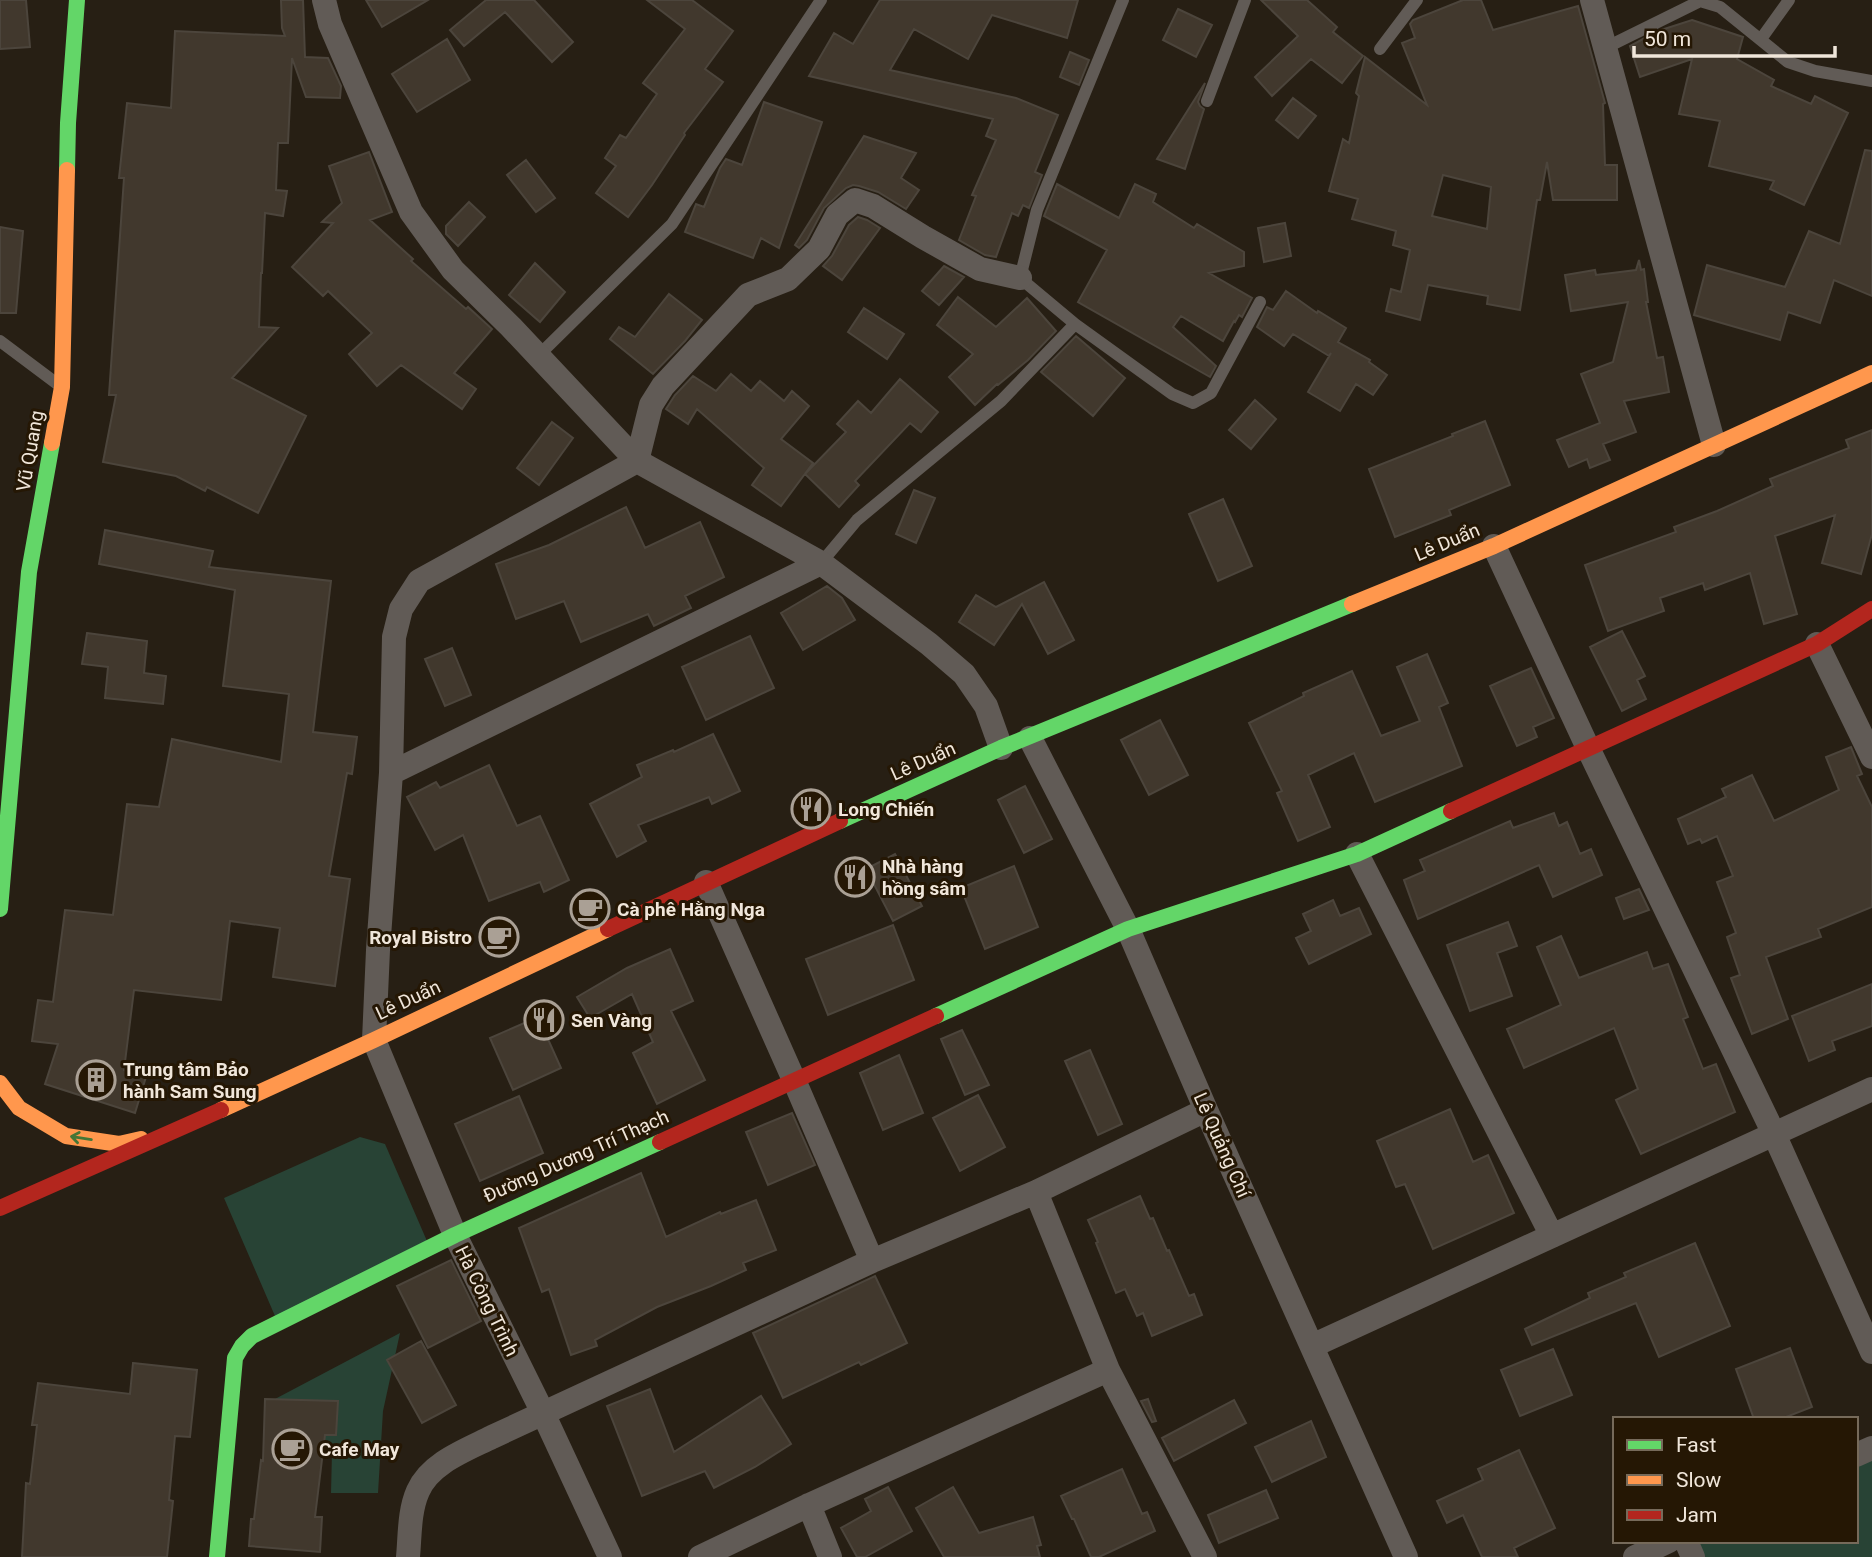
<svg xmlns="http://www.w3.org/2000/svg" width="1872" height="1557" font-family="Roboto,sans-serif">
	<style>
		.green { fill: #284335 }
		.building { fill: #41382d; stroke: #4c453c; stroke-width: 2; fill-rule: evenodd }
		.lines { fill: none; stroke-linecap: round; stroke-linejoin: round }
		.lane { stroke: #615b56; stroke-width: 12 }
		.street { stroke: #615b56; stroke-width: 24 }
		.fast { stroke: #63d668; stroke-width: 16 }
		.slow { stroke: #ff974d; stroke-width: 16 }
		.jam { stroke: #b3261e; stroke-width: 16 }
		.oneway { stroke: #447636 }
		.labels { text-anchor: middle; dominant-baseline: central; stroke-width: 6; stroke-linejoin: round; paint-order: stroke }
		.street-label { font-size: 19px; fill: #f0e6da; stroke: #251704 }
		.poi-label { font-size: 19px; font-weight: bold; fill: #f0e6da; stroke: #251704; text-anchor: start }
	</style>
	<rect width="100%" height="100%" fill="#271f14"/>
	<path class="green" d="M360,1137L385,1144L430,1248L275,1316L224,1198Z
		M400,1333L383,1411L378,1493H331L332,1452L267,1423L275,1399Z
		M1872,1458V1557H1693L1694,1541H1856V1466Z"/>
	<path class="building" d="M0,0H26L30,47L0,49Z
		M281,0H303L305,57L328,58L341,86L340,98L306,97L292,58L288,143H278L276,190L287,191L283,216L265,213L262,273H261L259,327L278,328L232,378L306,416L258,513L207,487L205,491L176,476L103,462L116,395H109L124,178H119L127,103L171,108L175,31L285,36L282,28Z
		M366,0H428L382,27Z
		M486,0H534L573,42L552,62L505,12L464,46L450,30Z
		M647,0H692L733,31L705,69L723,82L684,133L685,135L652,185L628,217L596,193L616,166L605,158L620,135L626,138L657,94L643,83L685,29Z
		M880,0H1078L1067,38L992,15L968,59L914,29L890,70L1016,98L1058,115L1035,172L1042,175L1029,208L1023,205L1018,216L1012,213L996,257L985,255L959,240L976,196L972,195L996,140L986,136L993,119L809,76L834,33L853,44Z
		M1261,0H1307L1337,27L1333,32L1363,56L1342,83L1311,59L1272,96L1255,77L1298,36Z
		M1463,0H1481L1493,30L1578,6L1605,103L1603,104L1605,165H1617V200H1553L1547,162L1540,200H1537L1520,310L1487,304L1488,296L1428,285L1420,320L1386,311L1391,289L1401,292L1410,250L1393,245L1396,231L1352,219L1358,199L1329,191L1343,139L1349,143L1359,96L1356,93L1365,57L1427,105L1402,43L1415,38L1410,24L1413,20ZM1443,175L1491,187L1487,229L1432,216Z
		M1178,9L1212,25L1196,57L1163,40Z
		M1692,20L1743,37L1737,59L1774,80L1771,86L1811,104L1815,96L1848,113L1804,205L1770,189L1774,181L1709,166L1720,121L1679,114L1692,59L1640,77L1630,46L1658,31Z
		M447,39L470,80L417,112L392,74Z
		M1070,52L1089,60L1079,85L1060,77Z
		M1205,83L1198,102L1200,106L1204,109L1185,169L1157,159Z
		M1293,98L1316,116L1298,138L1276,120Z
		M764,102L822,122L779,248L761,238L753,258L685,232L696,204L704,207L720,168L726,159L742,165Z
		M864,136L916,153L901,178L919,190L906,209L878,192L859,186L853,185L846,188L824,208L807,240L799,248L795,245Z
		M1865,150L1872,151V296L1834,280L1820,323L1788,312L1780,340L1694,315L1707,265L1785,287L1809,231L1840,244Z
		M369,152L392,212L370,220L413,259L411,261L466,309L468,307L492,329L454,373L476,389L462,409L401,365L377,386L349,354L372,333L328,291L323,296L292,267L333,223L322,222L342,203L329,166Z
		M526,160L555,198L536,212L507,175Z
		M1057,184L1119,218L1135,184L1156,194L1153,202L1194,228L1197,224L1244,252V266L1209,273L1252,298L1242,317L1239,315L1235,322L1234,321L1223,341L1181,316L1173,327L1216,366L1210,377L1078,302L1107,250L1044,216Z
		M469,202L485,217L458,246L446,234V226Z
		M858,217L867,220L880,228L842,280L823,266L832,256L849,225Z
		M1285,223L1291,256L1264,262L1258,228Z
		M0,227L23,231L16,313H0Z
		M1639,260L1641,270L1644,269L1648,302H1646L1657,358L1663,357L1669,392L1624,401L1636,432L1603,444L1610,460L1590,468L1587,459L1569,467L1557,440L1600,423L1581,374L1613,362L1628,302L1571,311L1565,275L1595,270L1596,275L1636,270Z
		M535,263L565,292L540,322L509,295Z
		M944,266L964,277L939,305L922,291Z
		M1286,291L1317,313L1318,311L1346,328L1338,342L1370,360L1369,362L1387,375L1373,395L1356,384L1340,411L1308,392L1331,353L1329,356L1293,334L1284,346L1257,327L1267,307L1273,310Z
		M669,294L702,320L685,341L653,374L610,339L619,327L635,337Z
		M958,297L996,327L1027,298L1056,331L1028,360L998,385L997,384L975,405L949,377L973,354L937,325Z
		M864,308L904,334L887,359L848,332Z
		M1076,336L1125,378L1093,416L1041,372Z
		M731,374L751,391L760,381L784,401L792,391L809,406L781,439L813,463L781,506L752,485L764,468L697,409L688,424L666,409L675,395L693,376L716,391Z
		M900,379L938,412L921,432L910,423L855,481L859,485L839,507L805,474L846,432L837,424L858,401L871,413Z
		M1255,400L1276,419L1251,449L1229,430Z
		M1485,421L1510,485L1449,510L1451,515L1395,537L1369,469L1453,436L1452,434Z
		M552,422L573,438L539,485L517,468Z
		M1872,430V534L1861,574L1822,563L1835,515L1775,536L1797,614L1764,624L1750,573L1705,590L1703,583L1660,598L1664,611L1608,631L1585,565L1676,532L1674,527L1717,511L1773,486L1770,479L1849,448L1846,440Z
		M914,490L935,498L916,543L896,534Z
		M1223,499L1252,566L1218,581L1189,514Z
		M626,507L645,548L700,522L724,577L685,596L691,608L654,626L648,614L581,642L564,601L516,619L496,564L549,545Z
		M105,530L213,551L209,567L331,581L313,732L357,737L352,774L347,773L329,876L350,879L335,986L273,977L280,928L230,921L221,1000L134,990L124,1070L146,1077L135,1113L45,1084L58,1044L32,1041L38,1000L53,1002L65,910L113,915L127,804L159,807L172,739L281,762L289,694L223,686L235,590L99,564Z
		M1044,582L1074,640L1048,654L1022,604L994,645L959,622L976,595L996,607Z
		M827,586L842,598L855,620L803,650L781,613Z
		M1622,631L1645,676L1637,680L1646,699L1622,711L1590,647Z
		M87,633L147,641L144,673L166,676L163,704L105,698L108,667L82,664Z
		M750,636L774,688L706,720L682,667Z
		M452,648L471,695L445,706L425,659Z
		M1427,654L1448,703L1439,707L1462,766L1375,802L1354,753L1308,775L1330,827L1298,841L1277,793L1282,791L1249,723L1304,696L1303,693L1352,671L1381,736L1420,721L1397,667Z
		M1531,668L1554,718L1533,727L1537,737L1517,746L1490,686Z
		M1160,720L1188,775L1149,795L1121,740Z
		M713,734L740,791L712,804L709,797L638,825L646,841L617,857L590,804L642,777L637,765L673,750L674,752Z
		M1851,747L1862,774L1857,776L1872,807V907L1818,929L1821,937L1766,957L1788,1019L1752,1034L1731,978L1740,975L1727,937L1736,933L1717,882L1733,876L1717,836L1702,843L1700,839L1688,844L1678,819L1726,797L1722,789L1752,775L1774,821L1839,790L1826,757Z
		M489,765L517,826L540,816L569,880L544,892L540,882L489,901L463,835L435,850L407,797L436,782L440,788Z
		M1025,786L1052,839L1024,853L998,800Z
		M1554,813L1559,826L1567,822L1580,854L1591,849L1602,875L1553,897L1539,865L1418,919L1404,880L1425,871L1420,860L1510,821L1513,828Z
		M895,854L922,906L893,921L866,869Z
		M1014,866L1038,927L985,949L961,888Z
		M1639,889L1649,910L1624,919L1616,898Z
		M1333,900L1340,916L1359,908L1371,934L1309,964L1296,938L1311,931L1303,914Z
		M1508,922L1517,946L1497,953L1512,996L1470,1011L1447,945Z
		M893,925L914,980L828,1015L806,959Z
		M1561,936L1579,978L1647,952L1653,969L1668,964L1688,1017L1683,1019L1703,1069L1716,1064L1735,1112L1641,1154L1616,1100L1638,1089L1614,1028L1524,1068L1507,1029L1561,1005L1537,947Z
		M670,949L693,1001L671,1011L705,1080L657,1104L633,1053L653,1042L632,994L590,1018L577,997L627,968Z
		M1872,984V1026L1832,1041L1835,1050L1809,1061L1792,1016Z
		M538,1017L561,1068L513,1090L490,1038Z
		M962,1030L989,1085L965,1095L941,1039Z
		M1090,1050L1122,1124L1098,1135L1065,1061Z
		M899,1055L923,1113L883,1130L860,1073Z
		M978,1095L1005,1147L960,1171L933,1118Z
		M519,1096L543,1153L480,1181L455,1124Z
		M1450,1109L1473,1162L1488,1155L1514,1213L1433,1249L1405,1184L1396,1187L1377,1141Z
		M792,1113L815,1165L768,1185L746,1132Z
		M641,1173L666,1237L720,1212L721,1214L756,1200L776,1250L743,1263L746,1270L711,1286L657,1307L595,1340L597,1346L571,1355L549,1289L542,1292L519,1228Z
		M1140,1196L1150,1219L1153,1218L1167,1251L1169,1250L1189,1296L1194,1294L1202,1315L1152,1336L1143,1313L1137,1316L1125,1289L1116,1293L1096,1243L1098,1242L1088,1220Z
		M1695,1243L1730,1326L1659,1357L1636,1303L1532,1345L1525,1329L1590,1298L1588,1293L1626,1277L1624,1273Z
		M451,1260L481,1321L428,1348L397,1286Z
		M875,1276L907,1343L861,1365L859,1362L783,1398L753,1333Z
		M421,1341L456,1405L422,1423L387,1360Z
		M1790,1348L1812,1407L1781,1419H1754L1736,1369Z
		M1553,1349L1572,1395L1520,1416L1501,1370Z
		M133,1363L197,1370L190,1437L175,1436L169,1500L173,1501L167,1557H22L26,1483L30,1484L37,1425H32L38,1383L130,1394Z
		M650,1389L674,1452L761,1396L791,1444L755,1467L714,1488L705,1471L642,1496L607,1406Z
		M265,1399L338,1401L336,1435H325L315,1517H322L320,1552L249,1546L251,1519H254L261,1460L263,1461Z
		M1148,1399L1156,1421L1152,1422L1141,1401Z
		M1234,1400L1246,1423L1174,1461L1162,1438Z
		M1311,1421L1326,1457L1272,1482L1255,1447Z
		M1519,1450L1555,1528L1514,1548L1518,1557H1482L1463,1515L1447,1523L1437,1501L1483,1480L1478,1469Z
		M1122,1469L1142,1514L1147,1512L1155,1531L1099,1557H1091L1074,1519H1072L1061,1496Z
		M888,1487L912,1531L865,1557H857L841,1528L871,1511L865,1499Z
		M953,1487L979,1533L1033,1517L1041,1545L1037,1546L1040,1557H944L916,1508Z
		M1266,1490L1278,1518L1219,1543L1208,1515Z"/>
	<g class="lines">
		<path class="lane" d="M1123,0L1037,210L1020,278L1075,324L1172,394L1193,403L1211,393L1260,302
			M1761,39L1789,0
			M1605,48L1700,1L1720,7L1788,62L1815,71L1872,81
			M1380,49L1417,0
			M1207,101L1245,0
			M0,341L56,383
			M539,355L672,224L821,0
			M821,563L857,520L1001,401L1075,324"/>
		<path class="street" d="M324,0L330,24L411,212L453,270L511,327L637,461L821,563L929,644L964,674L986,706L1001,748
			M1592,0L1714,445
			M1494,546L1588,748L1774,1134L1872,1352
			M1817,644L1872,757
			M1030,738L1128,929L1206,1110L1406,1557
			M391,773L821,563
			M1357,854L1552,1236
			M706,882L794,1080L872,1261
			M1036,1192L1108,1370L1205,1557
			M1312,1346L1872,1089
			M1856,1455L1872,1448
			M809,1505L830,1557
			M1686,1541L1693,1557
			M408,1557C410,1536 409,1511 418,1491C430,1463 466,1450 492,1437L872,1261L1036,1192L1206,1110
			M610,1557L543,1413L455,1235L374,1040L378,950L391,773L394,637L401,609L419,581L637,461L651,405L663,386L748,295L788,279L819,249L837,215L855,200L873,206L923,237L980,269L1020,278
			M700,1557L809,1505L1108,1370
			M1635,1557L1669,1541"/>
		<path class="fast" d="M67,170L68,123L77,0
			M840,821L1001,748L1352,604
			M0,909L29,572L52,443
			M936,1016L1128,929L1357,854L1451,811
			M217,1557L235,1358L242,1346L252,1336L455,1235L660,1142"/>
		<path class="slow" d="M52,443L62,387L67,170
			M1352,604L1494,546L1872,373
			M0,1083L19,1108L66,1136L119,1144L141,1139
			M221,1110L374,1040L608,929"/>
		<path class="jam" d="M1451,811L1817,644L1872,609
			M608,929L840,821
			M660,1142L936,1016
			M0,1208L221,1110"/>
	</g>
	<defs><path id="oneway-shaft" d="M-6 0H5M1.5-3L5.5 0L1.5 3" fill="none" stroke-width="1.6" stroke-linecap="round" stroke-linejoin="round" transform="scale(1.75)"/></defs>
	<use class="oneway" href="#oneway-shaft" transform="translate(81 1138) rotate(-171)"/>
	<defs>
		<g id="restaurant-ring" transform="scale(2.0125)"><circle r="9.5" fill="#251704" stroke="#aaa095" stroke-width="1.5"/><path d="M-5-6h1v4h1v-4h1v4h1v-4h1v5L-1.5 .5V6h-2V.5L-5-1ZM5-6V6H3V1.5H1.5Q1.5-4 5-6Z" fill="#aaa095"/></g>
		<g id="cafe-ring" transform="scale(2.0125)"><circle r="9.5" fill="#251704" stroke="#aaa095" stroke-width="1.5"/><path d="M-5.5-4.5H6V0H3Q3 3.5 0 3.5H-2.5Q-5.5 3.5-5.5 0ZM3-3.2v2h1.7v-2ZM-6 4.5H4V6H-6Z" fill="#aaa095"/></g>
		<g id="building-ring" transform="scale(2.0125)"><circle r="9.5" fill="#251704" stroke="#aaa095" stroke-width="1.5"/><path d="M-4-6H4V6H1V3H-1V6H-4ZM-2.5-4.3h1.7v1.8h-1.7ZM.8-4.3h1.7v1.8H.8ZM-2.5-1h1.7V.8h-1.7ZM.8-1h1.7V.8H.8Z" fill="#aaa095"/></g>
	</defs>
	<g fill-rule="evenodd">
		<use href="#restaurant-ring" x="811" y="809"/>
		<use href="#restaurant-ring" x="855" y="877"/>
		<use href="#cafe-ring" x="590" y="909"/>
		<use href="#cafe-ring" x="499" y="937"/>
		<use href="#restaurant-ring" x="544" y="1020"/>
		<use href="#building-ring" x="96" y="1080"/>
		<use href="#cafe-ring" x="292" y="1449"/>
	</g>
	<g class="labels">
		<g class="street-label">
			<text transform="translate(30 451) rotate(-80)">Vũ Quang</text>
			<text transform="translate(1447 542) rotate(-23)">Lê Duẩn</text>
			<text transform="translate(923 761) rotate(-24)">Lê Duẩn</text>
			<text transform="translate(408 1000) rotate(-25)">Lê Duẩn</text>
			<text transform="translate(1222 1145) rotate(66)">Lê Quảng Chí</text>
			<text transform="translate(576 1156) rotate(-24)">Đường Dương Trí Thạch</text>
			<text transform="translate(487 1301) rotate(64)">Hà Công Trình</text>
		</g>
		<g class="poi-label">
			<text x="838" y="809">Long Chiến</text>
			<text x="882" y="866">Nhà hàng<tspan x="882" dy="22">hồng sâm</tspan></text>
			<text x="617" y="909">Cà phê Hằng Nga</text>
			<text x="472" y="937" text-anchor="end">Royal Bistro</text>
			<text x="571" y="1020">Sen Vàng</text>
			<text x="123" y="1069">Trung tâm Bảo<tspan x="123" dy="22">hành Sam Sung</tspan></text>
			<text x="319" y="1449">Cafe May</text>
		</g>
	</g>
	<rect x="1613" y="1417" width="245" height="126" fill="#251704" stroke="#766a5a" stroke-width="2"/>
	<rect x="1627" y="1440" width="35" height="10" fill="#63d668" stroke="#766a5a" stroke-width="2"/>
	<text x="1676" y="1452" font-size="21" fill="#f0e6da">Fast</text>
	<rect x="1627" y="1475" width="35" height="10" fill="#ff974d" stroke="#766a5a" stroke-width="2"/>
	<text x="1676" y="1487" font-size="21" fill="#f0e6da">Slow</text>
	<rect x="1627" y="1510" width="35" height="10" fill="#b3261e" stroke="#766a5a" stroke-width="2"/>
	<text x="1676" y="1522" font-size="21" fill="#f0e6da">Jam</text>
	<path d="M1634 46v10h201v-10" fill="none" stroke="#f0e6da" stroke-width="3.5"/>
	<text x="1644" y="46" font-size="21" fill="#f0e6da" stroke="#251704" stroke-width="5" paint-order="stroke">50 m</text>
</svg>
